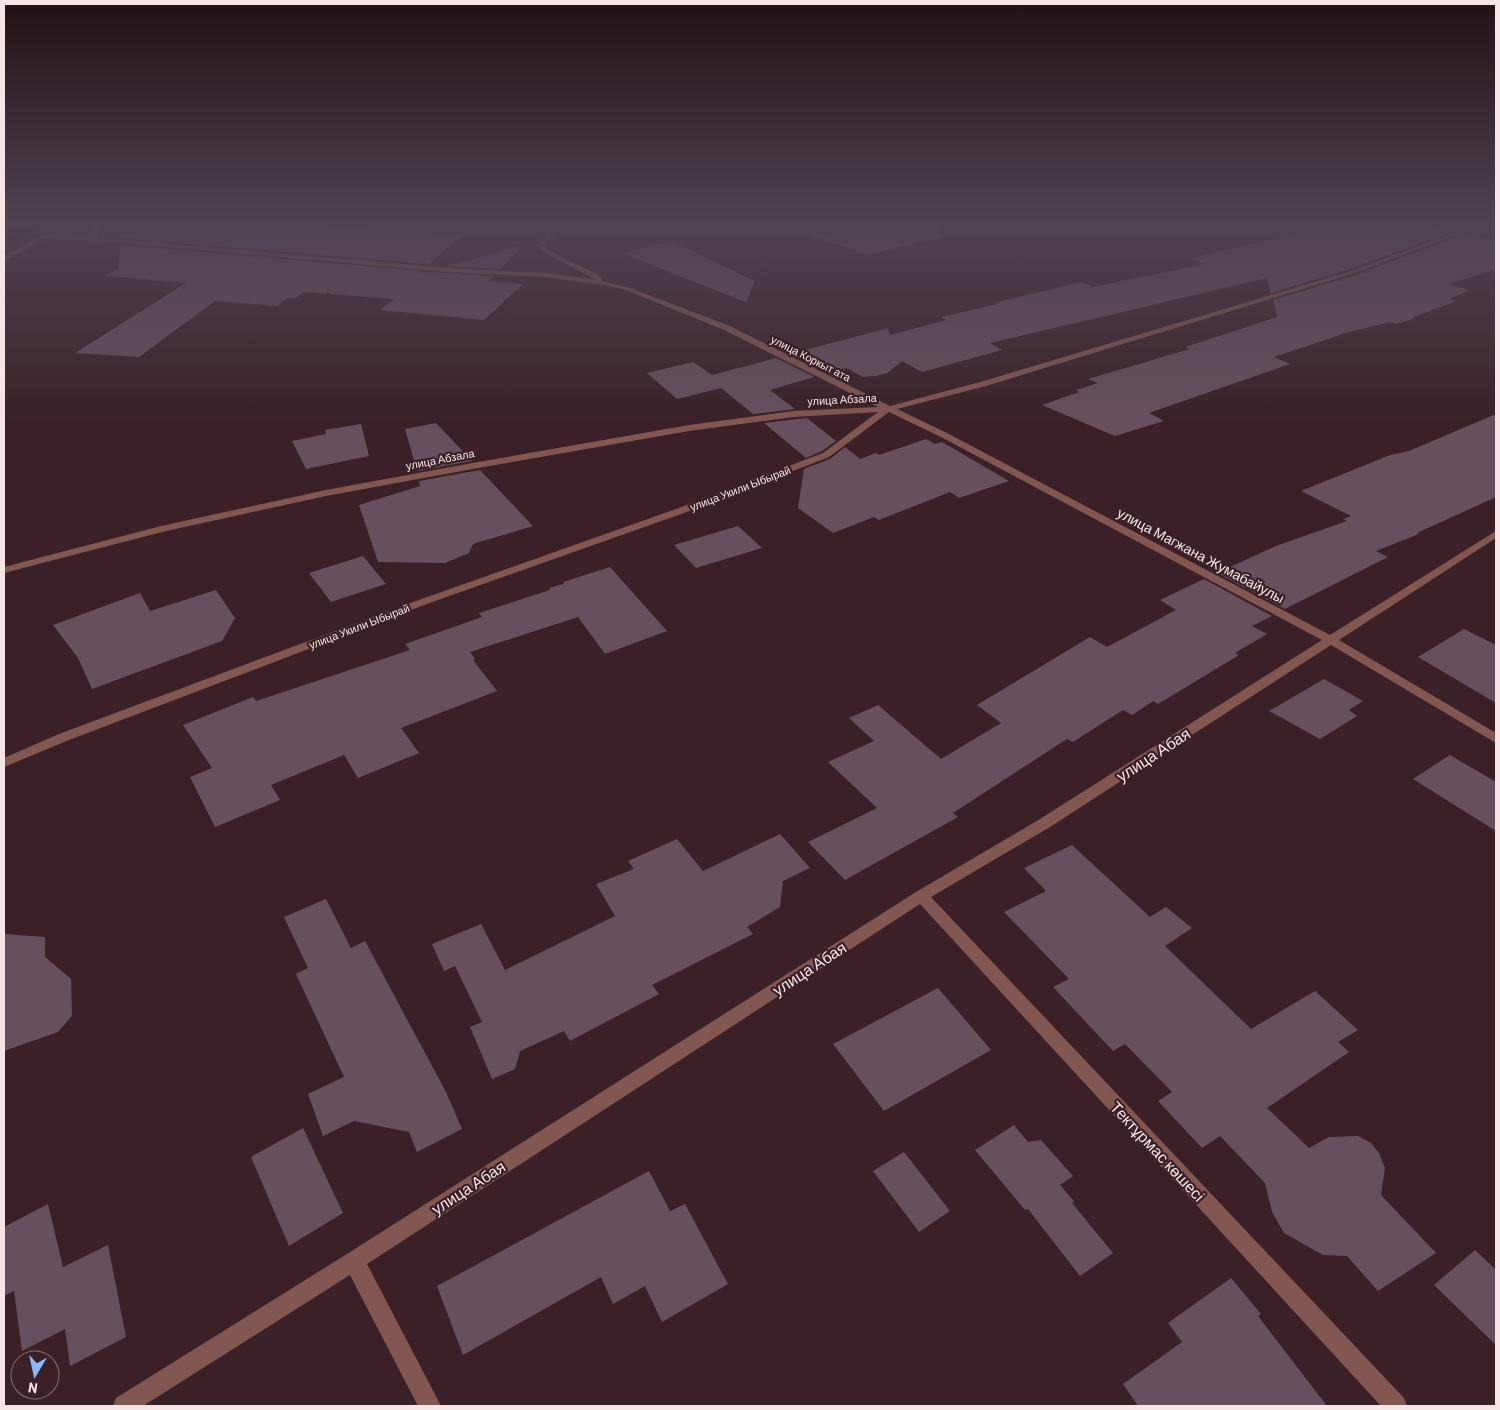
<svg xmlns="http://www.w3.org/2000/svg" width="1500" height="1410" font-family="Barlow,sans-serif">
	<style>
		.lines { fill: none; stroke-linecap: round; stroke-linejoin: round }
		.canal { fill: #200225; fill-rule: evenodd }
		.building { fill: #684f5d }
		.street { fill: #825752; fill-rule: evenodd }
		.labels { text-anchor: middle; dominant-baseline: central; stroke-width: 4.5; stroke-linejoin: round; paint-order: stroke }
		.far-street-label { font-size: 11px; fill: #f6e4e7; stroke: #3b2127 }
		.street-label { font-size: 14px; fill: #f6e4e7; stroke: #3b2127 }
		.near-street-label { font-size: 16px; fill: #f6e4e7; stroke: #3b2127 }
	</style>
	<rect width="100%" height="100%" fill="#3b2127"/>
	<g class="lines">
		<path class="canal" d="M12,226H36C29,235 14,242 4,244V230Z"/>
	</g>
	<path class="building" d="M120,226H315L464,234L429,264L120,238Z
		M797,226H831L820,229L826,234L846,228L847,226H940L941,237L867,255L796,230Z
		M1290,226H1432L1453,231L1350,269L1271,293L1267,278L990,343L1002,350L922,372L902,361L887,373L875,376L863,377L846,368L828,373L790,354L888,328L890,335L894,334L946,320L941,317L998,304L994,303L1081,282L1093,287L1204,264L1190,258L1289,236Z
		M1464,234L1496,242V269L1449,284L1470,290L1449,299L1456,301L1414,317L1413,319L1396,324L1390,322L1346,333L1274,357L1290,364L1149,413L1164,421L1115,436L1042,405L1079,392L1076,390L1098,383L1088,379L1190,349L1185,347L1277,317L1273,300L1356,275Z
		M668,242H673L755,281L746,302L621,253Z
		M120,245L421,271L419,273L425,272L493,276L488,281L523,284L484,320L380,310L394,299L330,294L326,290L327,294L304,292L296,298H288L277,306L215,301L139,357L75,353L186,283L105,276L119,268Z
		M524,245L500,269L447,266Z
		M776,358L814,377L770,390L795,409L753,414L721,388L677,399L647,373L693,362L712,375Z
		M1496,414V497L1417,533L1419,534L1376,551L1388,557L1285,609L1217,573L1276,546L1347,521L1343,519L1351,516L1301,491L1390,455L1409,451Z
		M807,418L836,441L822,451L806,458L764,423Z
		M436,423L472,461L417,471L405,429Z
		M361,424L369,456L306,469L292,441L326,434L325,430Z
		M926,439L935,444L942,442L1009,481L959,498L950,492L879,520L874,517L833,533L798,508L804,469L830,459L845,447L860,459L876,453L879,455Z
		M480,470L533,526L473,544L469,553L445,563L378,562L359,505L420,486L419,481Z
		M738,526L762,548L696,568L674,545Z
		M363,556L386,584L331,602L309,573Z
		M610,567L667,631L605,654L578,617L470,652L475,659L473,660L497,691L401,728L419,753L358,778L344,755L271,785L280,800L215,827L190,777L212,768L183,725L253,697L256,701L410,650L405,644L482,617L479,613L550,590L549,588L564,584L563,582Z
		M1204,579L1272,616L1252,626L1267,634L1235,653L1239,655L1158,704L1153,701L1132,715L1123,710L1073,742L1067,739L953,813L958,817L845,880L808,842L877,808L828,762L874,741L849,718L878,705L941,759L1001,723L977,705L1090,637L1107,647L1176,610L1160,600Z
		M216,590L235,618L222,641L92,689L78,658L53,625L140,593L150,611Z
		M1464,629L1496,645V703L1418,657Z
		M1324,679L1363,701L1349,710L1357,716L1320,739L1269,711Z
		M1450,755L1496,782V831L1413,779Z
		M780,834L810,868L783,881L780,907L747,927L753,934L652,985L659,994L570,1041L564,1031L520,1051L515,1069L492,1079L470,1027L482,1022L455,966L444,971L432,944L481,924L505,970L615,916L596,884L634,869L628,861L677,839L703,871Z
		M1072,845L1150,917L1166,907L1192,928L1165,946L1251,1029L1315,991L1358,1030L1338,1042L1349,1052L1267,1108L1309,1148L1329,1137L1358,1136L1371,1143L1379,1153L1385,1168L1381,1195L1436,1253L1378,1291L1347,1256L1323,1255L1284,1233L1272,1212L1265,1183L1220,1136L1202,1148L1158,1101L1172,1092L1125,1044L1113,1051L1053,987L1069,979L1004,912L1046,891L1024,868Z
		M326,899L351,948L365,941L446,1092L462,1129L417,1152L409,1132L354,1121L323,1136L308,1094L344,1077L296,974L308,968L284,917Z
		M4,934L45,937V957L71,979L72,1016L58,1032L4,1051Z
		M938,988L991,1050L884,1111L833,1044Z
		M1014,1125L1028,1142L1041,1140L1073,1176L1060,1185L1074,1201L1072,1203L1113,1253L1080,1276L1028,1209L1025,1210L975,1150Z
		M303,1128L343,1213L289,1246L251,1157Z
		M904,1152L950,1211L919,1232L873,1171Z
		M649,1171L670,1211L685,1204L728,1284L662,1322L645,1286L613,1304L601,1277L463,1355L437,1286Z
		M48,1204L63,1267L108,1245L126,1337L70,1366L65,1329L22,1351L14,1291L4,1296V1227Z
		M1475,1250L1496,1270V1345L1434,1285Z
		M1231,1278L1261,1314L1258,1316L1327,1406H1138L1123,1384L1182,1342L1168,1323Z"/>
	<g class="lines">
		<path class="street" d="M97,226H104L99,231L98,238L461,269L547,273L597,280L550,256L535,245L559,226H571L563,229L542,245C560,259 583,265 602,278V281L630,288L730,326L890,406L980,382L1351,271L1471,226H1479L1355,273L986,386L897,409L947,433L1330,635L1496,531V538L1339,640L1496,733V743L1331,645L1050,827L931,897L1404,1398L1407,1406H1381L920,904L367,1264L441,1406H418L350,1275L143,1406H113L116,1398L347,1254L916,892L1040,819L1322,640L941,437L889,412L829,457L684,513L424,605L69,740L4,767V758L59,734L416,601L676,509L823,453L878,412L793,417L689,431L478,468L326,496L162,532L4,573V567L161,526L326,490L478,462L689,425L793,411L878,407L724,330L626,290L604,285L547,277L461,273L137,244L46,238L4,261V256L45,234L92,237V231Z
			M836,226H845L825,232L822,230Z"/>
	</g>
	<linearGradient id="sky" x2="0" y2="1"><stop stop-color="#201215"/><stop offset="0.53" stop-color="#4f4352"/><stop offset="1" stop-color="#4f4352" stop-opacity="0"/></linearGradient>
	<rect width="1500" height="423" fill="url(#sky)"/>
	<g class="labels">
		<g class="far-street-label">
			<text transform="translate(811 358) rotate(27)">улица Коркыт ата</text>
			<text transform="translate(842 399) rotate(-3)">улица Абзала</text>
			<text transform="translate(440 459) rotate(-11)">улица Абзала</text>
			<text transform="translate(740 488) rotate(-21)">улица Укили Ыбырай</text>
			<text transform="translate(359 626) rotate(-21)">улица Укили Ыбырай</text>
		</g>
		<g class="street-label">
			<text transform="translate(1201 555) rotate(28)">улица Магжана Жумабайулы</text>
		</g>
		<g class="near-street-label">
			<text transform="translate(1153 754) rotate(-33)">улица Абая</text>
			<text transform="translate(809 968) rotate(-33)">улица Абая</text>
			<text transform="translate(1158 1151) rotate(47)">Тектұрмас көшесі</text>
			<text transform="translate(468 1187) rotate(-33)">улица Абая</text>
		</g>
	</g>
	<rect width="1500" height="1410" fill="none" stroke="#f6e4e7" stroke-width="10"/>
	<g transform="translate(35 1375) rotate(189)"><circle r="24" fill="#3b2127" stroke="#866f74"/>
	<path d="M0-4L9 19L0 12L-9 19Z" fill="#8db9fc"/>
	<text y="-8" font-size="14" font-weight="bold" text-anchor="middle" fill="#f6e4e7">N</text>
	</g>
</svg>
